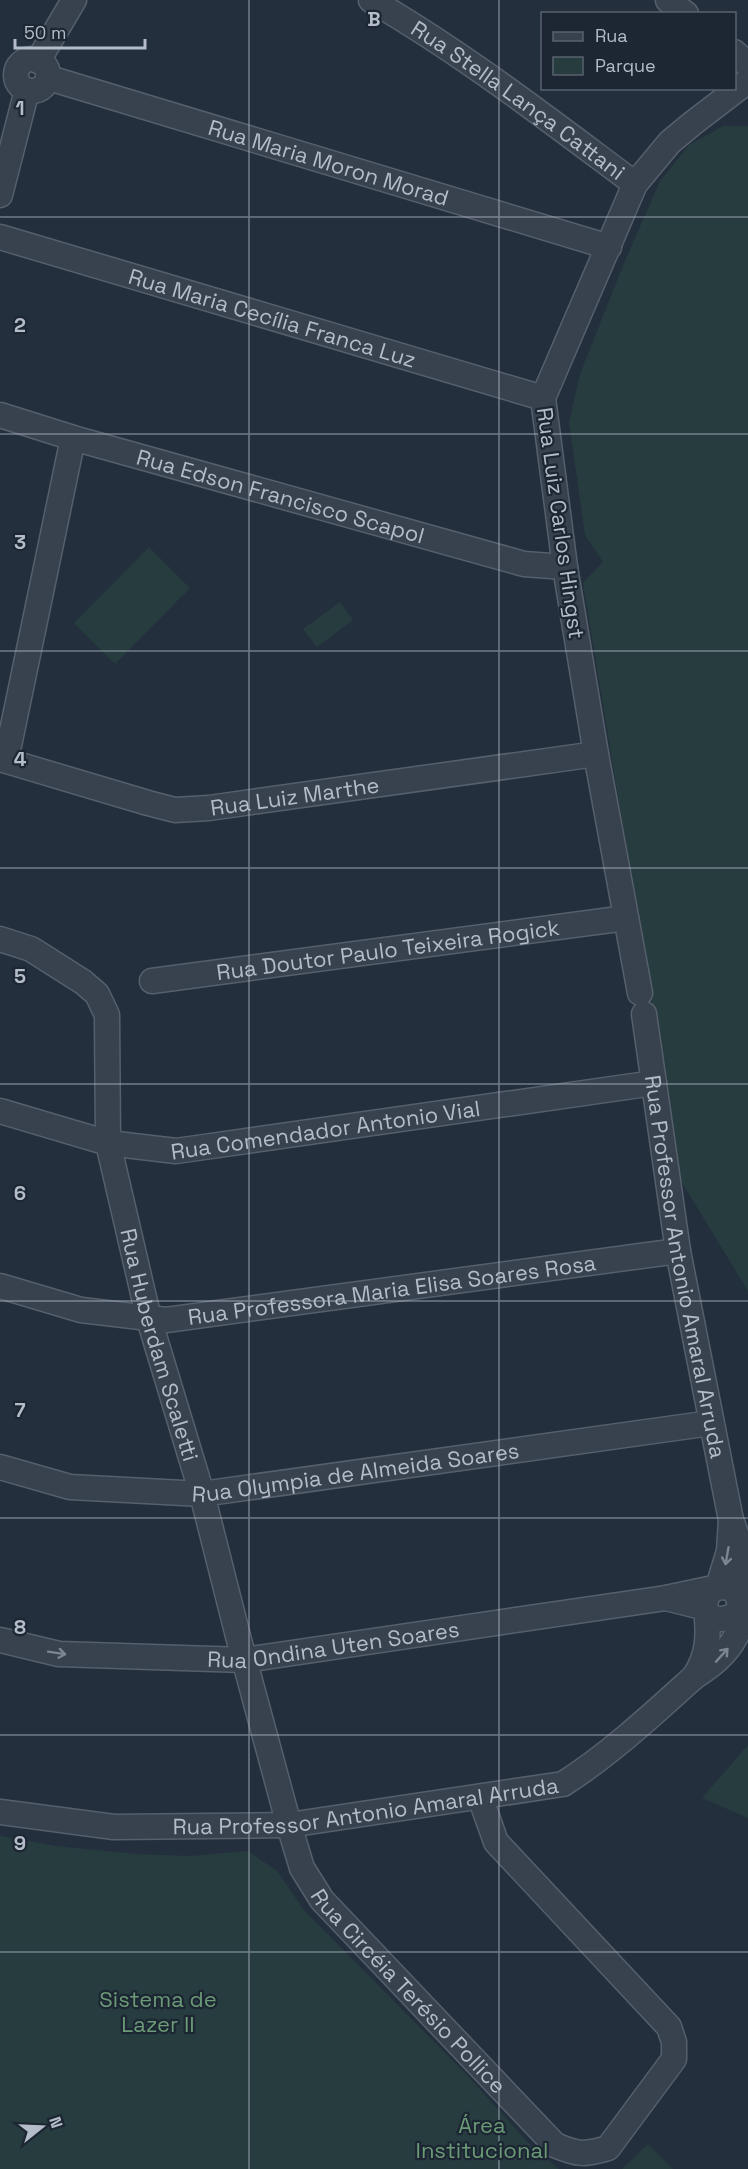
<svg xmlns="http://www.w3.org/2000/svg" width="748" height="2169" font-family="'Space Grotesk',sans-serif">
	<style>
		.green { fill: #263c3f }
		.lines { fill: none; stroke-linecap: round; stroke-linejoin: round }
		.minor-casing { stroke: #565f6c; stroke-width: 27 }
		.minor { stroke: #38414e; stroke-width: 24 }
		.oneway { stroke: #7c8592 }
		.grid { fill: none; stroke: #b4bcc9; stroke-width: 1.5; stroke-opacity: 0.55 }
		.labels { text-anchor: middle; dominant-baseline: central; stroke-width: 4.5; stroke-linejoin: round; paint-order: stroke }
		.street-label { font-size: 22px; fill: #b4bcc9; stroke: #1d2633 }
		.park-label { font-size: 22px; fill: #6b9a76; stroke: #1d2633 }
		.grid-label { font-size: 20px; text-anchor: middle; font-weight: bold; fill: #b4bcc9; stroke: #1d2633; stroke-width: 4.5; stroke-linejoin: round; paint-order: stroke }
	</style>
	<rect width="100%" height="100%" fill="#242f3e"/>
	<path class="green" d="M723,126H748V1291L681,1181L583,583L603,562L585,535L569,422L580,374L624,263L660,181L689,145Z
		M149,547L190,588L115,664L74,623Z
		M340,602L353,620L317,647L303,629Z
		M748,1745V1818L702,1798Z
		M0,1836L56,1846L137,1854L190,1856L248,1851L277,1871L304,1910L467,2075L534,2149L559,2169H0Z
		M648,2144L673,2169H622Z"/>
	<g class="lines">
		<g class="minor-casing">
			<g id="minor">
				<path id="s1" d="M371,0C464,54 549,120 635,184"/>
				<path d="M668,0L686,14"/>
				<path d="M734,52L748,65"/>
				<circle cx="32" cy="75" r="16"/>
				<path d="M38,61L74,0"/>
				<path id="s2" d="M49,78L609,247"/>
				<path d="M0,195L27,90"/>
				<path id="s3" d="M0,237L543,398"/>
				<path id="s4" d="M0,415L73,438L524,564L565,567"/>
				<path id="s5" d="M0,759L148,803L175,810L209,808L596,754"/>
				<path d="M6,760L73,438"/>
				<path id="s6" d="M0,939L31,949L83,982L97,994L107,1015L108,1143L149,1319L202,1494L239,1640L289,1825L302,1868L322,1900L555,2145C578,2155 585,2155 608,2148L674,2059V2042L669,2027L496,1842L480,1797"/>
				<path id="s7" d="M152,981L626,918"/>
				<path d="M640,993L596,754L565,567L543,398L635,184L670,142L693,123L748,81"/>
				<path id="s8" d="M644,1014L678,1251L731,1520"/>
				<path id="s9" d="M0,1111L108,1143L176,1151L654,1083"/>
				<path id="s10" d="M0,1286L81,1310L166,1320L678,1251"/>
				<path id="s11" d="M0,1467L70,1487L202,1494L711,1423"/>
				<path d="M738,1612C722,1626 699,1618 707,1597C712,1585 731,1584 737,1595C741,1602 740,1629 736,1636C726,1655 711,1666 694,1677C709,1655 709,1634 706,1608L666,1598L718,1587L729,1551L731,1520C741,1545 748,1576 739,1601"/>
				<path id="s12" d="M0,1640L59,1654L244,1660L666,1598"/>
				<path id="s13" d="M0,1812L114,1827L289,1825L563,1784C610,1754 652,1715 694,1677"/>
			</g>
		</g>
		<use href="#minor" class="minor"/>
	</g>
	<defs><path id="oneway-shaft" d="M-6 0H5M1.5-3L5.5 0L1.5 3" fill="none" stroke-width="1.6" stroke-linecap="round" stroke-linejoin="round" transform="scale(1.5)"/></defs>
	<g class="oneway">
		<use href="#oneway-shaft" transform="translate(727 1556) rotate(100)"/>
		<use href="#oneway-shaft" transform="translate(57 1653) rotate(9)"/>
		<use href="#oneway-shaft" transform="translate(722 1655) rotate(-48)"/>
	</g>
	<path class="grid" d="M249,0V2169M499,0V2169M0,217H748M0,434H748M0,651H748M0,868H748M0,1084H748M0,1301H748M0,1518H748M0,1735H748M0,1952H748"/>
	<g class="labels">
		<g class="street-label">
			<text stroke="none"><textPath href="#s1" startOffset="178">Rua Stella Lança Cattani</textPath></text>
			<text stroke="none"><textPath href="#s2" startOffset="292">Rua Maria Moron Morad</textPath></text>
			<text stroke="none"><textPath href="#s3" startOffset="284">Rua Maria Cecília Franca Luz</textPath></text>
			<text stroke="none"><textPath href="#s4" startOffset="292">Rua Edson Francisco Scapol</textPath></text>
			<text transform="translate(561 523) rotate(82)">Rua Luiz Carlos Hingst</text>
			<text stroke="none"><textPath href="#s5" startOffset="303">Rua Luiz Marthe</textPath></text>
			<text stroke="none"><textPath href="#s7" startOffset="238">Rua Doutor Paulo Teixeira Rogick</textPath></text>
			<text stroke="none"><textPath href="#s9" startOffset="332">Rua Comendador Antonio Vial</textPath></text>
			<text stroke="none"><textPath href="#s8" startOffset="256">Rua Professor Antonio Amaral Arruda</textPath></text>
			<text stroke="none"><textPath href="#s10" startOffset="398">Rua Professora Maria Elisa Soares Rosa</textPath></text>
			<text stroke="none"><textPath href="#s6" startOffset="472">Rua Huberdam Scaletti</textPath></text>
			<text stroke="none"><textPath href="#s11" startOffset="360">Rua Olympia de Almeida Soares</textPath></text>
			<text stroke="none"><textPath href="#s12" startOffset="336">Rua Ondina Uten Soares</textPath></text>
			<text stroke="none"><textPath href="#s13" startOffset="368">Rua Professor Antonio Amaral Arruda</textPath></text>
			<text stroke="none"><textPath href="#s6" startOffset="1178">Rua Circéia Terésio Pollice</textPath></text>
		</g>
		<g class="park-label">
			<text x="158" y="1999">Sistema de<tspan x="158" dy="25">Lazer II</tspan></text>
			<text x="482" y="2125">Área<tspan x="482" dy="25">Institucional</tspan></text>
		</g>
	</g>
	<g class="grid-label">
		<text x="374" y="26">B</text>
		<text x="20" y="115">1</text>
		<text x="20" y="332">2</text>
		<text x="20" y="549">3</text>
		<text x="20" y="766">4</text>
		<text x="20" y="983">5</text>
		<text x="20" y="1200">6</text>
		<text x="20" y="1417">7</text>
		<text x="20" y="1634">8</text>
		<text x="20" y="1850">9</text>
	</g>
	<rect x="541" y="12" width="195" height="78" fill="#1d2633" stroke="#59626f" stroke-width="1.5"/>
	<rect x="553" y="32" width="30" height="9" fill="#38414e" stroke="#59626f" stroke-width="1.5"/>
	<text x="595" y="42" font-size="18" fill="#b4bcc9">Rua</text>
	<rect x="553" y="57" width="30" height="18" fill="#263c3f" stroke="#59626f" stroke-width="1.5"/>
	<text x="595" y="72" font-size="18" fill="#b4bcc9">Parque</text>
	<g transform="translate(42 2127) rotate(72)" stroke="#1d2633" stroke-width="4.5" paint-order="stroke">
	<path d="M0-4.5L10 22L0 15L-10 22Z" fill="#b4bcc9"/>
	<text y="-9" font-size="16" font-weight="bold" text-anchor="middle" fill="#b4bcc9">N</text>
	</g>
	<path d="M15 39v9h130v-9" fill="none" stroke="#b4bcc9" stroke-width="3"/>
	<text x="24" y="39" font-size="18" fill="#b4bcc9" stroke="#1d2633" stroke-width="4.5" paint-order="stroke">50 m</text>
</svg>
